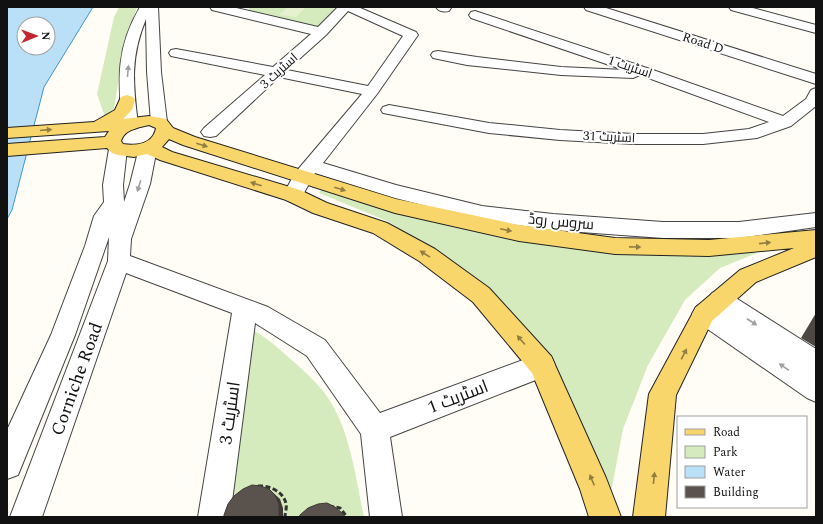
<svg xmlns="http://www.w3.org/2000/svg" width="823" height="524" font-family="Spectral,Cairo,serif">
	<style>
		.green { fill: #d5ebbd }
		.pitch { fill: #e6f2cf }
		.water { fill: #b9e0f7; stroke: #3f96cf; fill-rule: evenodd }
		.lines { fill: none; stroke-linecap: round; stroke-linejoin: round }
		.minor-casing { stroke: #444; stroke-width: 2 }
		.major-casing { stroke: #222; stroke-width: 2 }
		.path { stroke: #333; stroke-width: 3; stroke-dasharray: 5 2.5; stroke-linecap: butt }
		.minor { fill: #fff; fill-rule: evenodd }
		.major { fill: #f9d66b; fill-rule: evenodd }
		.wall { fill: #4d4742 }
		.shaded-wall { fill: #3f3936 }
		.building { fill: #5a524d; stroke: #3f3936 }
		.oneway { fill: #a0a0a0 }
		.oneway2 { fill: #917d42 }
		.labels { text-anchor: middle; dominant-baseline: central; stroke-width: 4; stroke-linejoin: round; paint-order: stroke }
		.far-street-label { font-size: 13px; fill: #111; stroke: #fff }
		.street-label { font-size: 15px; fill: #111; stroke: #fff }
		.near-street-label { font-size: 18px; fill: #111; stroke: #fff }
	</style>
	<rect width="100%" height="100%" fill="#fffdf5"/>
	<path class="green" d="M119,7H137L123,52L114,109L105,117L97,94L114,17Z
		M249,7H330L336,9L318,27L249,13Z
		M323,187L529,240L750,251L757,253L720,268L685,300L648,365L623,429L610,498L529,341L466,271L387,221L319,193Z
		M246,327C264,334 278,348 293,361C303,370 314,380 323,391C350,425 355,476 364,517H221Z"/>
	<path class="pitch" d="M288,7H306L296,17L279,15Z"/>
	<path class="water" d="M7,7H93L44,87L12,210L7,219ZM24,24H48V48H24Z"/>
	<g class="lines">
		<g class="minor-casing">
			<path id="minor" d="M140,7H158L161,72L167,122L165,126L159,127L153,126L151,122L147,72L146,19C130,57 133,85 138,124L136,128L130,129L124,128L122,124C118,79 116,48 140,7Z
				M210,7H232L318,27L338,7H358L416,32L418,35L377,94L323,163L396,185L482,206L553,214L663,222H739L816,213V227L739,238H663L553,230L482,220L395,198L315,173L300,200L293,202L286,200L283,195L295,173L362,94L279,77L216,136L210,137L204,136L201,132L204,128L265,75L171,56L169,53L171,50L176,49L273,67L311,34L212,10ZM348,11L403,36L368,86L287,70L326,35Z
				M436,7H450L451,8L449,11C444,12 439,12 436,7Z
				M584,7H603L816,74V84L586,10Z
				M729,7H749L816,25V33L731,10Z
				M475,11L653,70L783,116L806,99L811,90L816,88V106L791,126L757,138L703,144H634L560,140L489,133L383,113L381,110L383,107L389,105L489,123L560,130L634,134H703L749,129L769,122L640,75L633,78L561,75L467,65L433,58L431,55L433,52L438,51L477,57L561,67L624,70L471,18L469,15L471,12Z
				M148,142L154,144L157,148L150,184L131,239L130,256L268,307L325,340L380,413L542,353L551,356L555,365L551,374L390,437L402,517H370L361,434L307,356L255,323L230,517H198L232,313L126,273L42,517H10L108,261L109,237L75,335L18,475L7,479V430L51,335L85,246L94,216L104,202L103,185L109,149L112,145L118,143L124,145L127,149L123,185L124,202L130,184L139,148L142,144Z
				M720,290L728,293L816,349V402L807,398L696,321L692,314L696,307L704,304L711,306L708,300L712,293Z"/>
		</g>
		<g class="major-casing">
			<path id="major" d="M127,95L133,97L135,100L132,110L123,119L149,116L166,119L173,128L195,137L396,199L519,225L615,238L709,240L816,230V257L756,282L712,321L676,395L665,517H633L649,394L696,307L740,270L794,248L709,256L615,254L519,241L395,213L183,145L169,139L162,147L172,152L300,190L327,203L387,223L435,249L489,288L551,356L606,478L621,517H589L580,489L532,373L473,302L419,261L373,233L313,213L286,200L160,160L147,154L134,157L118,155L112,153L107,148L7,156V144L105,137L109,131L7,138V128L94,122L115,110L121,97ZM149,125L156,128C153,144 137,146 123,144L121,141C125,129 138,128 149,125Z"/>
		</g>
		<path class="path" d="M258,486C269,485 284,492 286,504C287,508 285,513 285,517
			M329,506L340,508L347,517"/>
		<use href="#minor" class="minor"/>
		<use href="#major" class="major"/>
	</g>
	<path class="wall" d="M816,313V347L801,338Z"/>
	<path class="shaded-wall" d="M269,489L280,499L283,508V517H279Z"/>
	<path class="building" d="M252,485L261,486L269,489L275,495L279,504V517H224V515L228,504L234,496L243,489Z
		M327,503L335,507L342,513L344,517H299L300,515L308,508L318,504Z"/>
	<defs><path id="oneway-solid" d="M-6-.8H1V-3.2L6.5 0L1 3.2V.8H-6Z"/></defs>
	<g class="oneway">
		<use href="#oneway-solid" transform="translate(128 71) rotate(-85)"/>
		<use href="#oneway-solid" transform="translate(139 186) rotate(107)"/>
		<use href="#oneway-solid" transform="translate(752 322) rotate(33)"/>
		<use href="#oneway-solid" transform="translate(784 367) rotate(-146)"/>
	</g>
	<g class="oneway2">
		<use href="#oneway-solid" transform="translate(46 130) rotate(-5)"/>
		<use href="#oneway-solid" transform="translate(202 145) rotate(17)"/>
		<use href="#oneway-solid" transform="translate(256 184) rotate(-163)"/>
		<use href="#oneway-solid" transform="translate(340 189) rotate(17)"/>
		<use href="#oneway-solid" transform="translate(506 230) rotate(12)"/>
		<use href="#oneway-solid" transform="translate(765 243) rotate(-6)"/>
		<use href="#oneway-solid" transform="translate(635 247) rotate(1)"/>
		<use href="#oneway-solid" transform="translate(425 254) rotate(-148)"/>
		<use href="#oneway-solid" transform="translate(521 340) rotate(-131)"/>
		<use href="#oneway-solid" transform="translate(684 354) rotate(-63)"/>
		<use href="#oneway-solid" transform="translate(654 478) rotate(-84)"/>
		<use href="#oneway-solid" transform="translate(592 480) rotate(-113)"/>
	</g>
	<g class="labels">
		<g class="far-street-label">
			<text transform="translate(703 43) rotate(18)">Road D</text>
			<text transform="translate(630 67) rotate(19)">اسٹریٹ 1</text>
			<text transform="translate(279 71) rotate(-42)">اسٹریٹ 3</text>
			<text transform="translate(609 137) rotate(3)">اسٹریٹ 31</text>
		</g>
		<g class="street-label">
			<text transform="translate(561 222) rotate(5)">سروس روڈ</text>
		</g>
		<g class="near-street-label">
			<text transform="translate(77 379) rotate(-70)">Corniche Road</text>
			<text transform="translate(458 397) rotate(-21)">اسٹریٹ 1</text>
			<text transform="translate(230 413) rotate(-82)">اسٹریٹ 3</text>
		</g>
	</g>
	<rect width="823" height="524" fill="none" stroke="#111111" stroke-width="16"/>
	<rect x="677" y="416" width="130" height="92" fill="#ffffff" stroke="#a0a0a0"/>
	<rect x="685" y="429" width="20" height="6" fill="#f9d66b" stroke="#a0a0a0"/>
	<text x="713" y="436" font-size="12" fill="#111111">Road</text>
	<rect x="685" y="446" width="20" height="12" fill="#d5ebbd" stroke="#a0a0a0"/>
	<text x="713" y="456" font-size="12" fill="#111111">Park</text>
	<rect x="685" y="466" width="20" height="12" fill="#b9e0f7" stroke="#a0a0a0"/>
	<text x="713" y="476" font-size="12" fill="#111111">Water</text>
	<rect x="685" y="486" width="20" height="12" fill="#5a524d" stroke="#a0a0a0"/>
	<text x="713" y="496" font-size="12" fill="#111111">Building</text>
	<g transform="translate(36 36) rotate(89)"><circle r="19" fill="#ffffff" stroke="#a0a0a0"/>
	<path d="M0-3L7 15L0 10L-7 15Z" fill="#c4262e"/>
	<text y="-6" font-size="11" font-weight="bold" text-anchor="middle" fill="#111111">N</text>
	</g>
</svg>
